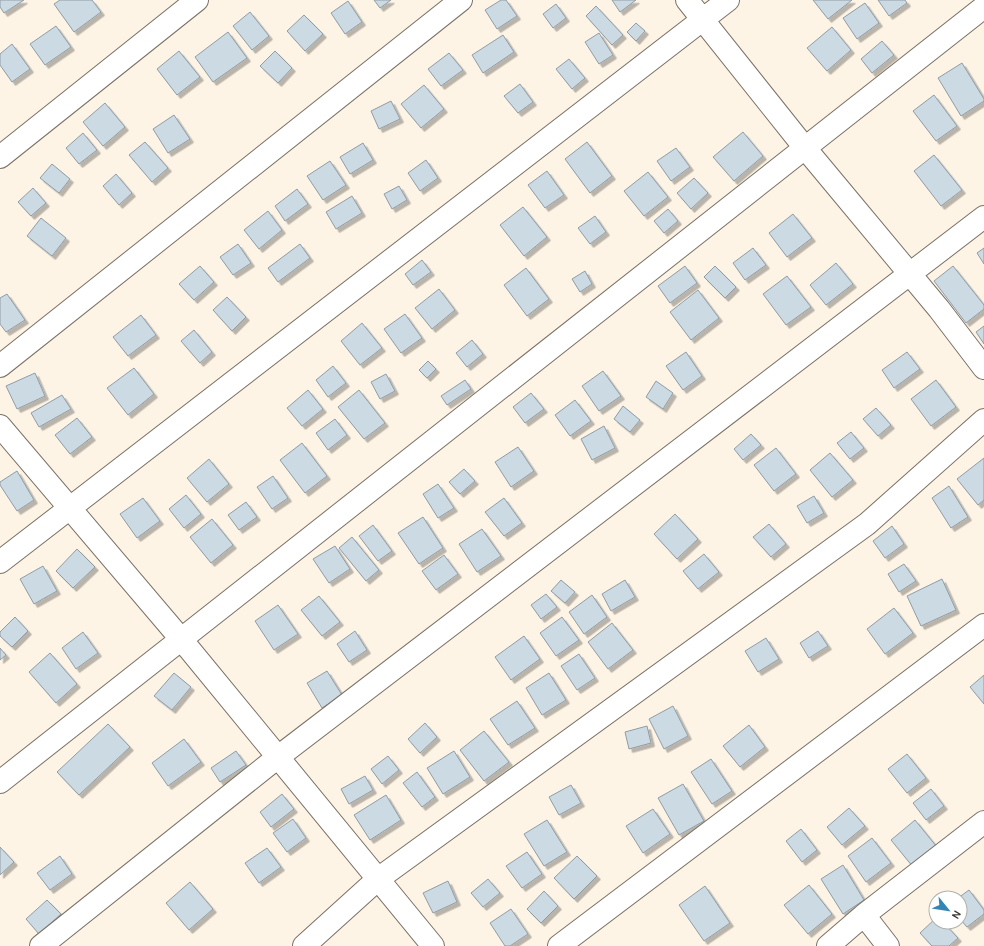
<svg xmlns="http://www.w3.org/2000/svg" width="984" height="946" font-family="Karla,sans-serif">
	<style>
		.building { fill: #ccdae4; stroke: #8f9ca6; filter: url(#shadow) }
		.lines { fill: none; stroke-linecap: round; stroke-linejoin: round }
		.street-casing { stroke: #7a7266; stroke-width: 24 }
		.street { stroke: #fff; stroke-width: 22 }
	</style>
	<defs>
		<filter id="shadow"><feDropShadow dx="3.5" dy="3.5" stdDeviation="0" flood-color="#0004"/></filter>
	</defs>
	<rect width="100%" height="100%" fill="#fdf4e6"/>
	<path class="building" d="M0,0H24L4,13L0,7Z
		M60,0H92L101,12L74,32L54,4Z
		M374,0H391L380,8Z
		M501,0H506L517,16L497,29L485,10Z
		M612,0H636L620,12Z
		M813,0H852L828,19Z
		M878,0H905L907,3L889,16Z
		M348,1L362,22L345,34L331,13Z
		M865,3L879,23L857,39L843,18Z
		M556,4L566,18L553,28L543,14Z
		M596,6L623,35L612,45L586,16Z
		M250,12L269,36L252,50L233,26Z
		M304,15L323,34L305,51L287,31Z
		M636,23L645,31L636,41L627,32Z
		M56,26L71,47L45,65L30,44Z
		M832,27L851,50L827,71L807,48Z
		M228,32L247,58L213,82L195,57Z
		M599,33L613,55L599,64L585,42Z
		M503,35L514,52L483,73L472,55Z
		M882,41L894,55L872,73L861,59Z
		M12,44L30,69L12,82L0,65V54Z
		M179,51L200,77L177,95L157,69Z
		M275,51L292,68L278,83L260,66Z
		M449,53L463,70L441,86L428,69Z
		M569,59L585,78L572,89L556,69Z
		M962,63L984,99V101L961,116L938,78Z
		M520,84L533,102L518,113L504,96Z
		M424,85L444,109L421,128L401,104Z
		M934,95L957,126L936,141L913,111Z
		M391,101L400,119L379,129L371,111Z
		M105,103L125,127L103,146L83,122Z
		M174,115L190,139L168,153L153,129Z
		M743,132L763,156L734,181L713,157Z
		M83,133L97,150L79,164L66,148Z
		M145,142L168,168L152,182L129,155Z
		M587,142L612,176L590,193L565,159Z
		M363,143L373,160L350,174L340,157Z
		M676,148L690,167L671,181L657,161Z
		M934,155L962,190L941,206L914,171Z
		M426,160L438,178L420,191L408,173Z
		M330,161L346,185L323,200L307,176Z
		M52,164L70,179L59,193L40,178Z
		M547,171L564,195L545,208L528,185Z
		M648,172L668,197L644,216L624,191Z
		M116,174L132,193L119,205L103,186Z
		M694,178L708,193L691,209L677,193Z
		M399,186L407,200L392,209L384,194Z
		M33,188L46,203L31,216L18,202Z
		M297,189L308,204L285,221L275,206Z
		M352,196L362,213L336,229L326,212Z
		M523,207L547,237L524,256L500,225Z
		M668,209L678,221L664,233L654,221Z
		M268,211L282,230L259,249L244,230Z
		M793,214L812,238L787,257L769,233Z
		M595,216L606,232L590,244L578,228Z
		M41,218L66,238L52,256L27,236Z
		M238,244L251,263L233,275L220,257Z
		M300,244L310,258L278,282L268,268Z
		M753,248L766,265L745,280L733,263Z
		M984,248V264L977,253Z
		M422,260L431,272L413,285L405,274Z
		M836,263L853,284L826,305L810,285Z
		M200,266L214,282L194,300L179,284Z
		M685,266L697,283L670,303L658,286Z
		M715,266L736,287L725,298L704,277Z
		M953,266L984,305V309L966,323L934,281Z
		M526,268L549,299L527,316L504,285Z
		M585,271L592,284L580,292L572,279Z
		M787,276L811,307L786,325L763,294Z
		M439,289L455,310L432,329L415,308Z
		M698,290L719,318L691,340L670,312Z
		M7,294L25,320L6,332L0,324V298Z
		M227,297L246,317L232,331L213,310Z
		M405,314L422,338L401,353L384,329Z
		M141,315L156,335L128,356L113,337Z
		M362,323L382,348L360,365L341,341Z
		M984,326V344L976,332Z
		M194,330L212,352L200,363L181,341Z
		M472,340L483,354L467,367L456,353Z
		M686,352L702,376L683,390L666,366Z
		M907,352L920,369L894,388L882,370Z
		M428,361L436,369L427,378L419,370Z
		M333,366L346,383L328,397L316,380Z
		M134,368L154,394L128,415L107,388Z
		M603,371L621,396L599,411L582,386Z
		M35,373L45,396L17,409L6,386Z
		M386,374L395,391L380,399L371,382Z
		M465,380L471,389L447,405L441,396Z
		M936,380L956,407L931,426L911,399Z
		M656,381L673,393L663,409L646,397Z
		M308,390L323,409L302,426L287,408Z
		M359,390L385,423L364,439L338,407Z
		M531,393L544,409L525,423L513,407Z
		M62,395L71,409L39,427L31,413Z
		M575,400L591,421L570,436L555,415Z
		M623,406L640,420L630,432L614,419Z
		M876,408L891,425L878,436L863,419Z
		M77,418L92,437L70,454L55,435Z
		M335,419L347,435L328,450L316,433Z
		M604,426L615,448L592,460L581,439Z
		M851,432L864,448L850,459L837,443Z
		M751,434L761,445L743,460L734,449Z
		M302,443L327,476L305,493L280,460Z
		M518,447L534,471L511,487L495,462Z
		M776,448L796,474L774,491L754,465Z
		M830,453L853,480L832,497L810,470Z
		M984,458V500L978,505L957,479Z
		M209,459L229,484L207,502L187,478Z
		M464,469L475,481L460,494L449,482Z
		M17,471L34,500L17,511L0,485V482Z
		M273,476L288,498L272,509L257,487Z
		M438,484L454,508L438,518L423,494Z
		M949,486L968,517L951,528L932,498Z
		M186,495L201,514L184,528L169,509Z
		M814,496L824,513L807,523L797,506Z
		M143,498L160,521L137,538L120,514Z
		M504,498L522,523L504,536L485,512Z
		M246,502L257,517L239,530L228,515Z
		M675,514L698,539L677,559L654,534Z
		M423,517L443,548L419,564L398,533Z
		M212,519L233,545L211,563L190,537Z
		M769,524L786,544L771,557L753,537Z
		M373,525L392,551L378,561L359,536Z
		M892,526L904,544L885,558L873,541Z
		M482,529L501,556L477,572L459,544Z
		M352,537L379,570L366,581L339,548Z
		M335,546L350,569L329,583L313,559Z
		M77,549L95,567L73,588L56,571Z
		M704,554L719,572L698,589L683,571Z
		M444,555L458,574L436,590L422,571Z
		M904,564L916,581L899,592L888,574Z
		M43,566L57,591L34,604L20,579Z
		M942,579L956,610L921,626L907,596Z
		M561,580L575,592L565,603L551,591Z
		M625,580L635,597L611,611L602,594Z
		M546,594L557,607L541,619L531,605Z
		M592,595L607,617L584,634L569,612Z
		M319,596L340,622L322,636L301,610Z
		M278,605L298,634L274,650L255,621Z
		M894,608L913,633L885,654L867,629Z
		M15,617L28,631L12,647L0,636V632Z
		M562,617L579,640L556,656L540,633Z
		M612,623L633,650L608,669L588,642Z
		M355,631L367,650L349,662L337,644Z
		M818,631L828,646L809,658L800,643Z
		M83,632L98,653L76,669L62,648Z
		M524,636L540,659L511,680L495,657Z
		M766,638L779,659L758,672L745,651Z
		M0,648L6,655L0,660Z
		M50,653L77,684L56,703L29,672Z
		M579,654L595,678L577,690L561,666Z
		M327,671L342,695L322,708L307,683Z
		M174,673L191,687L172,710L154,696Z
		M549,673L566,700L542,715L526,688Z
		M984,675V704L970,687Z
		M517,701L535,728L508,745L490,719Z
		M673,706L688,736L664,749L649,719Z
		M425,723L437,737L420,753L408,739Z
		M108,724L130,747L79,795L57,772Z
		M749,725L765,747L740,767L723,746Z
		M647,726L651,743L629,749L625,732Z
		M484,731L509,762L484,781L460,750Z
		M184,739L201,762L168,786L152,763Z
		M236,751L246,765L220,782L211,768Z
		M454,751L470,777L443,794L427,768Z
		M907,754L926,778L907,793L888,769Z
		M388,756L399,770L382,784L371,769Z
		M711,759L732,791L712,804L691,772Z
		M417,772L435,797L422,807L403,783Z
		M365,776L373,790L349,804L341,789Z
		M683,784L704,821L679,835L658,798Z
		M571,785L581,803L559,815L549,797Z
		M931,789L944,806L926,820L913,803Z
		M282,794L294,809L271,827L260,812Z
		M386,795L401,820L370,840L354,815Z
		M849,808L865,826L842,845L827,827Z
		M653,809L670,834L643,853L626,826Z
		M293,819L306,838L287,852L273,833Z
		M547,820L567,852L544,866L524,834Z
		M915,820L937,847L913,867L891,840Z
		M801,829L817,850L802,862L786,841Z
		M872,838L891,863L866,882L848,856Z
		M0,847L14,862L0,875Z
		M267,848L281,867L259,883L245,863Z
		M527,852L542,874L522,888L506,866Z
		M60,856L72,874L50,890L37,873Z
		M577,856L597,876L574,899L554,878Z
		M843,865L864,900L843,914L821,879Z
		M488,879L500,893L483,907L471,893Z
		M448,881L457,902L433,913L423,893Z
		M190,882L213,909L189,930L166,903Z
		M809,885L832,914L808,934L784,905Z
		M705,886L730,923L704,941L679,905Z
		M969,890L984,910V914L967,927L960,919V898H958Z
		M544,891L558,906L541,923L527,909Z
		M47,900L61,914L39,934L26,919Z
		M511,909L528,934L510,946H505L490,923Z
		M936,918V922H943L958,938L949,946H932L920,933Z"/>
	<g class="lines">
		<g class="street-casing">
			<path id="street" d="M687,0L805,148L939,309L984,368
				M0,157L197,0
				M0,366L461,0
				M0,426L181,639L433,946
				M0,562L728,0
				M0,782L984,7
				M864,915L888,946
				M41,946L278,757L984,217
				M304,946L378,879L867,524L984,420
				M559,946L984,625
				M828,946L864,915L984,822"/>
		</g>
		<use href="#street" class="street"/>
	</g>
	<g transform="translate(948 910) rotate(120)"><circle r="19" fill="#ffffff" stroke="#b1b0ad"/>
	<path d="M0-3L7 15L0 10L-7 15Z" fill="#3286b6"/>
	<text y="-6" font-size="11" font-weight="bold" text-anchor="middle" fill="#3c3933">N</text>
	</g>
</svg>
